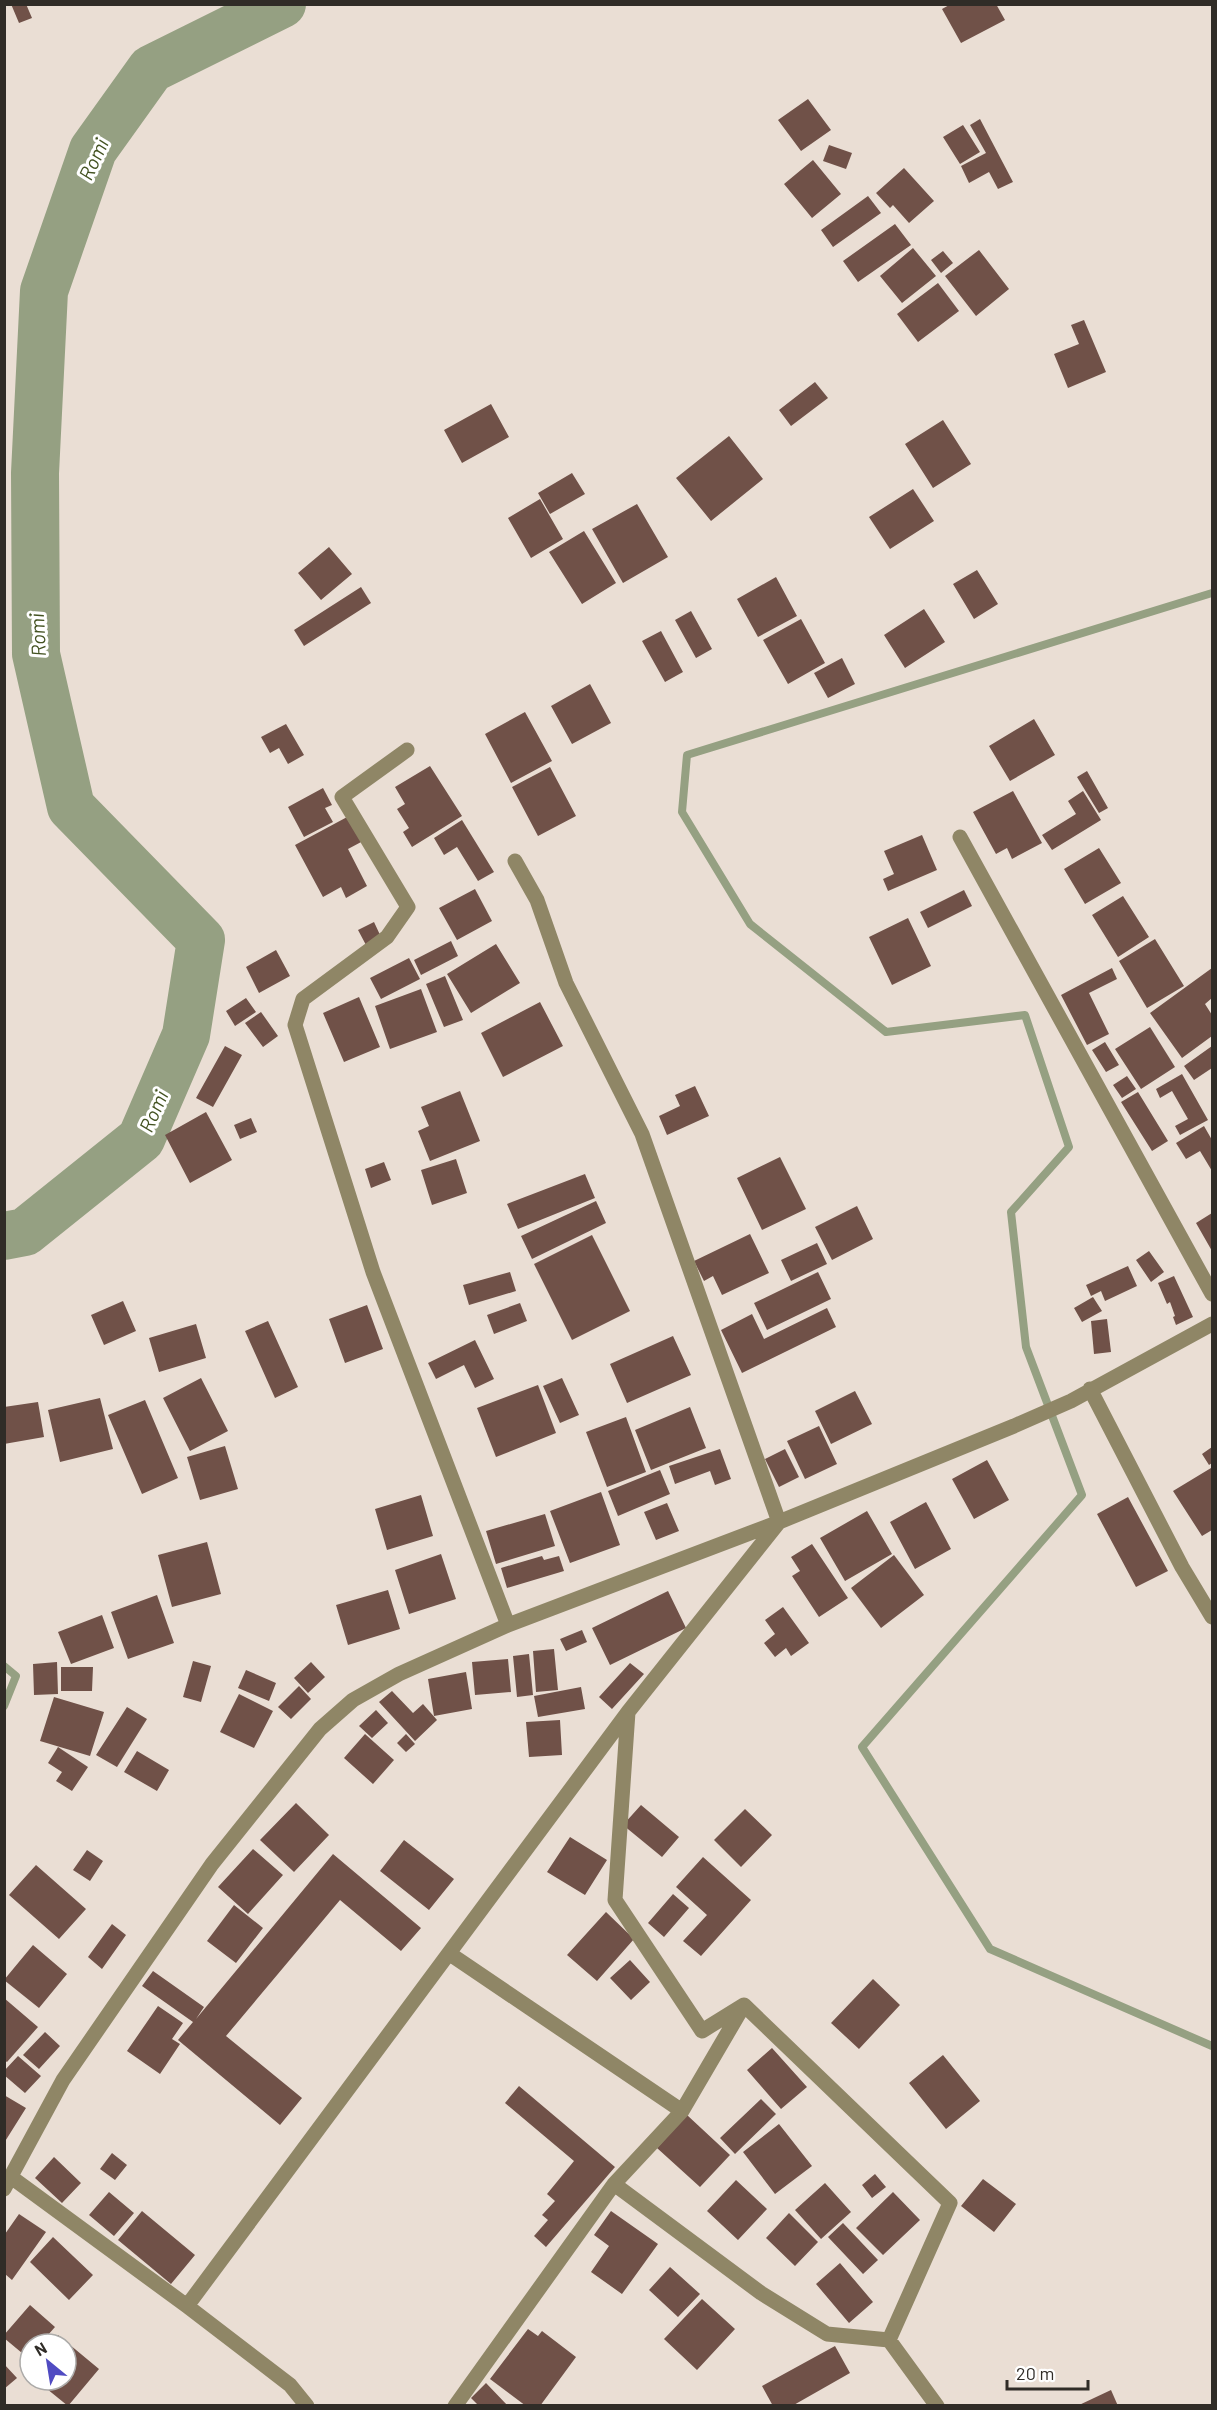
<svg xmlns="http://www.w3.org/2000/svg" width="1217" height="2410" font-family="Barlow,sans-serif">
	<style>
		.lines { fill: none; stroke-linecap: round; stroke-linejoin: round }
		.stream { stroke: #95a082; stroke-width: 8 }
		.river { stroke: #95a082; stroke-width: 48 }
		.building { fill: #705148 }
		.minor { stroke: #8f8666; stroke-width: 15 }
		.labels { text-anchor: middle; dominant-baseline: central; stroke-width: 6; stroke-linejoin: round; paint-order: stroke }
		.water-label { font-size: 20px; font-style: italic; fill: #435221; stroke: #fff }
	</style>
	<rect width="100%" height="100%" fill="#eaded4"/>
	<g class="lines">
		<path class="stream" d="M1212,593L687,755L682,812L750,924L886,1032L1025,1015L1069,1147L1011,1212L1026,1347L1082,1495L862,1747L990,1949L1212,2046
			M4,1666L16,1676L4,1706"/>
		<path class="river" d="M4,1236L25,1232L141,1139L186,1035L201,940L71,807L36,654L35,473L44,291L93,150L151,69L282,4"/>
	</g>
	<path class="building" d="M11,4H26L32,18L19,23Z
		M951,4H996L1005,20L961,43L942,9Z
		M808,99L831,130L801,151L778,120Z
		M980,119L1013,182L998,189L989,172L969,183L961,166L986,153L970,125Z
		M963,125L980,152L960,164L943,137Z
		M829,145L852,153L846,169L823,161Z
		M813,160L841,194L812,218L784,184Z
		M904,168L934,201L909,223L893,205L890,208L876,193Z
		M868,196L881,213L833,247L821,230Z
		M895,224L911,245L858,282L843,261Z
		M913,248L936,276L902,303L880,276Z
		M979,250L1009,289L976,316L945,276Z
		M943,251L953,263L941,273L931,260Z
		M938,283L959,311L918,342L897,314Z
		M1084,320L1106,372L1068,388L1054,354L1079,344L1071,325Z
		M815,382L828,398L791,426L779,410Z
		M491,404L509,437L462,463L444,430Z
		M943,420L971,464L933,488L905,444Z
		M729,436L763,479L711,521L676,478Z
		M572,473L585,494L550,514L538,493Z
		M913,489L934,521L890,549L869,517Z
		M540,499L563,539L531,558L508,518Z
		M637,504L668,557L623,583L592,529Z
		M584,531L616,583L582,604L549,552Z
		M329,547L352,574L321,600L298,573Z
		M977,570L998,604L974,619L953,584Z
		M776,577L797,616L758,637L737,599Z
		M361,587L371,603L304,646L294,630Z
		M924,609L945,642L905,668L884,635Z
		M691,611L712,649L696,658L675,620Z
		M801,619L825,663L788,684L763,640Z
		M661,631L683,672L665,682L642,641Z
		M842,658L855,684L828,698L814,673Z
		M590,684L611,723L572,744L551,706Z
		M525,712L552,761L511,783L485,734Z
		M1034,719L1055,755L1010,781L989,746Z
		M286,724L304,755L288,764L279,748L270,753L261,737Z
		M430,766L462,816L412,847L403,832L409,828L397,809L405,804L395,787Z
		M550,767L576,816L538,836L512,787Z
		M1087,771L1108,808L1099,813L1077,777Z
		M323,788L332,805L325,808L333,822L304,837L288,807Z
		M1013,791L1042,843L1012,859L1007,848L996,854L973,812Z
		M1083,791L1101,820L1052,850L1042,835L1076,814L1068,801Z
		M349,816L363,841L348,849L367,886L346,898L341,887L323,897L295,845Z
		M462,820L494,872L478,881L457,847L444,855L434,838Z
		M922,835L937,870L888,891L883,879L894,874L884,851Z
		M1099,848L1121,883L1085,904L1064,869Z
		M475,889L492,921L457,940L439,908Z
		M964,890L972,906L928,928L920,912Z
		M1123,896L1149,937L1118,957L1092,915Z
		M908,918L931,966L892,985L869,937Z
		M374,922L381,937L366,945L358,930Z
		M1155,939L1184,986L1147,1008L1119,961Z
		M451,941L458,956L421,975L414,960Z
		M496,944L520,983L471,1013L447,974Z
		M276,950L290,976L259,993L246,967Z
		M409,958L420,979L381,999L370,978Z
		M1112,968L1117,979L1089,993L1109,1034L1087,1045L1061,995Z
		M1212,968V998L1205,1004L1212,1015V1036L1182,1058L1150,1013Z
		M445,976L463,1020L444,1027L426,984Z
		M421,989L437,1032L390,1049L375,1006Z
		M359,997L380,1047L344,1062L323,1013Z
		M246,998L256,1012L235,1026L226,1011Z
		M540,1002L563,1046L503,1077L481,1033Z
		M261,1012L278,1036L263,1047L245,1023Z
		M1150,1027L1175,1067L1141,1089L1115,1049Z
		M1105,1042L1119,1065L1106,1072L1092,1050Z
		M225,1046L242,1055L213,1107L196,1098Z
		M1212,1046V1068L1194,1080L1184,1066Z
		M1182,1074L1208,1120L1180,1135L1175,1126L1188,1119L1172,1091L1160,1098L1156,1089Z
		M1127,1076L1136,1089L1122,1098L1113,1085Z
		M695,1086L709,1116L667,1135L659,1116L680,1106L675,1095Z
		M460,1091L480,1141L430,1161L418,1131L429,1126L421,1107Z
		M1138,1092L1168,1141L1152,1151L1121,1102Z
		M206,1112L232,1160L190,1183L165,1135Z
		M251,1118L257,1132L240,1139L234,1125Z
		M1204,1126L1212,1140V1171L1200,1151L1186,1159L1176,1143Z
		M780,1157L806,1209L762,1230L737,1178Z
		M456,1159L467,1193L432,1205L421,1170Z
		M384,1162L391,1180L371,1188L365,1169Z
		M585,1174L595,1198L518,1229L507,1204Z
		M596,1201L606,1223L532,1259L521,1236Z
		M857,1206L873,1239L832,1260L815,1227Z
		M1212,1213V1251L1196,1223Z
		M750,1234L769,1273L722,1295L713,1276L704,1281L694,1261Z
		M592,1235L630,1311L572,1340L534,1264Z
		M817,1243L827,1264L791,1281L781,1260Z
		M1149,1251L1164,1272L1151,1282L1136,1260Z
		M1128,1266L1137,1286L1105,1301L1101,1291L1091,1296L1086,1285Z
		M510,1272L516,1291L469,1305L463,1285Z
		M818,1272L831,1299L767,1330L754,1303Z
		M1174,1276L1193,1317L1176,1325L1173,1317L1175,1316L1170,1302L1167,1304L1158,1283Z
		M1093,1297L1102,1311L1082,1322L1074,1308Z
		M123,1301L136,1331L104,1345L91,1315Z
		M520,1303L527,1321L494,1334L487,1315Z
		M367,1305L383,1349L345,1363L329,1319Z
		M827,1308L836,1327L742,1373L721,1330L752,1314L764,1339Z
		M1107,1319L1111,1352L1094,1354L1091,1321Z
		M268,1321L298,1387L275,1398L245,1331Z
		M196,1324L206,1358L159,1372L149,1338Z
		M673,1336L691,1375L627,1403L610,1364Z
		M475,1340L494,1379L475,1388L464,1365L436,1379L428,1363Z
		M201,1378L228,1431L190,1451L163,1398Z
		M562,1378L579,1415L560,1423L543,1386Z
		M538,1385L556,1433L496,1457L477,1408Z
		M855,1391L872,1424L831,1444L815,1411Z
		M100,1398L113,1449L60,1462L48,1410Z
		M145,1400L178,1478L142,1494L108,1415Z
		M38,1402L44,1437L4,1444V1407Z
		M690,1407L706,1448L651,1470L635,1430Z
		M626,1417L646,1472L607,1487L586,1432Z
		M819,1426L837,1464L805,1479L787,1441Z
		M225,1446L238,1489L200,1500L187,1457Z
		M1212,1447V1463L1209,1465L1202,1454Z
		M720,1449L731,1479L715,1485L710,1471L675,1484L669,1466Z
		M785,1449L799,1477L779,1487L765,1459Z
		M987,1460L1009,1500L974,1519L952,1479Z
		M1211,1468L1212,1530L1202,1536L1173,1491Z
		M660,1470L670,1494L618,1516L608,1491Z
		M601,1492L620,1545L570,1563L550,1511Z
		M421,1495L433,1536L387,1550L375,1509Z
		M1128,1497L1168,1571L1136,1587L1097,1514Z
		M926,1502L951,1549L915,1569L890,1522Z
		M667,1503L679,1531L656,1540L644,1512Z
		M867,1511L892,1554L845,1581L820,1538Z
		M545,1514L555,1546L496,1564L486,1531Z
		M207,1542L221,1594L172,1607L158,1555Z
		M812,1544L848,1598L819,1617L792,1576L800,1571L791,1557Z
		M441,1554L456,1599L409,1614L395,1570Z
		M894,1555L924,1595L881,1628L851,1588Z
		M542,1556L544,1560L559,1556L564,1571L507,1588L501,1568Z
		M388,1590L400,1629L348,1645L336,1605Z
		M668,1591L686,1628L610,1665L592,1628Z
		M157,1595L174,1643L128,1659L111,1612Z
		M783,1607L809,1643L791,1656L786,1648L775,1657L764,1643L775,1634L765,1620Z
		M102,1615L114,1648L71,1664L58,1632Z
		M582,1630L587,1642L566,1651L560,1639Z
		M554,1649L558,1690L536,1692L533,1651Z
		M529,1654L533,1695L517,1697L513,1656Z
		M508,1659L511,1692L475,1695L472,1662Z
		M193,1661L211,1666L201,1702L183,1697Z
		M57,1662L58,1694L34,1695L33,1664Z
		M311,1662L325,1677L308,1693L294,1678Z
		M630,1663L644,1674L612,1709L599,1697Z
		M61,1667H93L92,1691H61Z
		M246,1670L276,1683L269,1701L238,1688Z
		M466,1672L472,1709L434,1716L428,1679Z
		M299,1686L311,1699L291,1719L278,1707Z
		M581,1687L585,1709L538,1717L534,1696Z
		M392,1691L413,1713L423,1704L437,1720L415,1741L379,1702Z
		M239,1694L273,1711L254,1748L220,1732Z
		M54,1697L104,1712L90,1756L40,1741Z
		M127,1707L147,1719L117,1767L96,1755Z
		M376,1710L388,1723L372,1738L359,1726Z
		M560,1720L562,1755L529,1757L526,1722Z
		M365,1734L394,1760L373,1784L344,1758Z
		M406,1734L415,1744L406,1752L397,1743Z
		M58,1747L88,1767L72,1791L56,1781L62,1772L48,1763Z
		M137,1751L169,1770L157,1791L124,1772Z
		M296,1803L329,1835L294,1872L260,1840Z
		M641,1805L679,1837L662,1857L623,1825Z
		M745,1809L772,1835L741,1867L714,1840Z
		M570,1837L607,1860L585,1895L547,1872Z
		M404,1840L454,1879L429,1910L380,1871Z
		M253,1849L283,1875L248,1914L218,1887Z
		M87,1850L103,1861L90,1881L73,1870Z
		M333,1854L421,1928L401,1951L340,1900L226,2036L302,2098L280,2125L178,2040L193,2022L142,1986L153,1971L204,2007L196,2019Z
		M703,1857L751,1900L701,1956L683,1941L707,1915L676,1887Z
		M36,1865L86,1909L59,1939L9,1895Z
		M673,1894L689,1908L664,1937L648,1923Z
		M234,1905L263,1928L236,1963L207,1941Z
		M606,1912L634,1939L597,1981L567,1955Z
		M112,1924L126,1935L102,1969L88,1957Z
		M33,1945L67,1974L39,2008L4,1980Z
		M630,1960L650,1982L631,2000L610,1978Z
		M873,1979L900,2005L859,2049L831,2023Z
		M4,1998L38,2027L7,2062L4,2060Z
		M158,2006L183,2023L172,2039L180,2044L160,2074L127,2051Z
		M45,2032L60,2046L39,2069L23,2055Z
		M772,2048L807,2087L781,2109L747,2070Z
		M943,2055L980,2101L946,2129L909,2083Z
		M18,2056L41,2076L25,2093L4,2075V2071Z
		M519,2086L615,2167L546,2247L534,2236L548,2220L542,2215L555,2201L547,2194L574,2161L505,2103Z
		M4,2095L26,2108L4,2143Z
		M761,2099L776,2114L735,2154L720,2138Z
		M687,2115L730,2155L700,2187L657,2148Z
		M779,2124L812,2166L775,2194L743,2152Z
		M112,2153L127,2165L115,2180L100,2169Z
		M54,2157L81,2183L62,2203L35,2178Z
		M875,2174L886,2187L872,2198L862,2185Z
		M983,2179L1016,2204L994,2232L961,2206Z
		M736,2180L767,2209L738,2240L707,2211Z
		M825,2183L851,2212L821,2239L795,2210Z
		M109,2192L134,2213L114,2236L89,2215Z
		M893,2192L920,2220L883,2255L856,2228Z
		M142,2211L195,2255L171,2284L118,2240Z
		M611,2211L658,2244L622,2294L591,2272L609,2246L594,2235Z
		M789,2213L818,2242L795,2266L766,2238Z
		M19,2214L46,2232L12,2280L5,2274V2234Z
		M843,2223L878,2260L863,2274L828,2237Z
		M53,2237L93,2275L69,2300L30,2262Z
		M840,2263L873,2302L849,2323L816,2284Z
		M670,2267L700,2294L678,2317L649,2290Z
		M702,2299L735,2329L697,2370L664,2339Z
		M30,2305L55,2327L40,2344H30L28,2358L4,2338V2335Z
		M528,2329L538,2336L542,2331L576,2357L540,2406H526L490,2379Z
		M58,2335L99,2369L68,2406L36,2380H66V2344H51Z
		M835,2346L850,2373L792,2406H773L762,2386Z
		M4,2364L17,2378L4,2389Z
		M486,2383L508,2406H479L471,2398Z
		M1111,2390L1118,2406H1077Z"/>
	<g class="lines">
		<path class="minor" d="M407,750L342,797L408,907L387,937L303,999L295,1025L373,1272L508,1625
			M960,837L1212,1294
			M1090,1389L1182,1567L1212,1617
			M450,1954L682,2111
			M744,2005L950,2203L889,2340
			M11,2177L187,2306L290,2385L307,2406
			M614,2184L761,2293L827,2334L889,2340L937,2406
			M4,2189L63,2080L212,1864L320,1729L353,1700L399,1674L508,1625L779,1522L1014,1426L1071,1401L1212,1324
			M187,2306L628,1712L779,1522L642,1134L566,983L537,900L515,861
			M455,2406L614,2184L682,2111L744,2005L702,2031L615,1900L628,1712"/>
	</g>
	<g class="labels">
		<g class="water-label">
			<text transform="translate(93 159) rotate(-65)">Romi</text>
			<text transform="translate(37 635) rotate(-93)">Romi</text>
			<text transform="translate(153 1111) rotate(-66)">Romi</text>
		</g>
	</g>
	<rect width="1217" height="2410" fill="none" stroke="#302c27" stroke-width="12"/>
	<g transform="translate(48 2362) rotate(330)"><circle r="28" fill="#ffffff" stroke="#acaba9" stroke-width="1.5"/>
	<path d="M0-4.5L10 22L0 15L-10 22Z" fill="#504bc2"/>
	<text y="-9" font-size="16" font-weight="bold" text-anchor="middle" fill="#302c27">N</text>
	</g>
	<path d="M1007 2380v9h81v-9" fill="none" stroke="#302c27" stroke-width="3"/>
	<text x="1016" y="2380" font-size="18" fill="#302c27" stroke="#ffffff" stroke-width="4.5" paint-order="stroke">20 m</text>
</svg>
